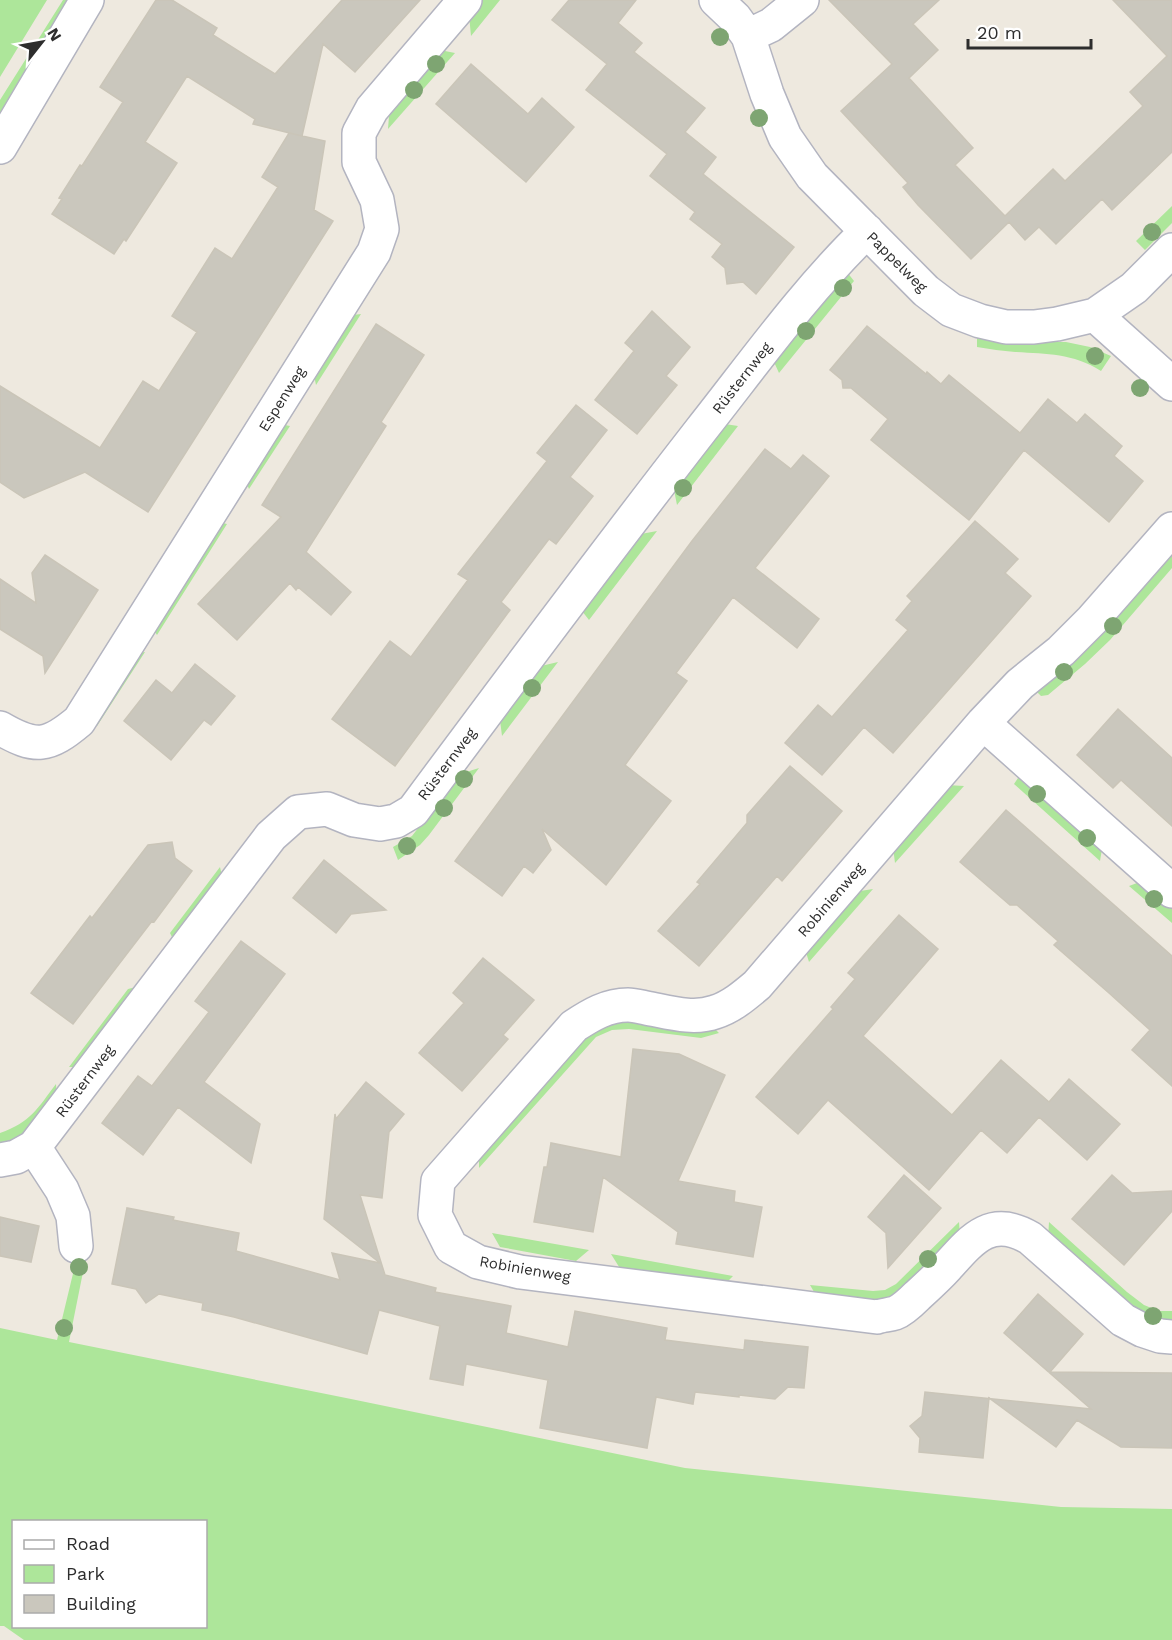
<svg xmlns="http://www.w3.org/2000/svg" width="1172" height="1640" font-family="'Work Sans',sans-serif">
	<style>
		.green { fill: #ade69a; fill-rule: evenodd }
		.building { fill: #cac7bd; stroke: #cac5b8; stroke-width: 1.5 }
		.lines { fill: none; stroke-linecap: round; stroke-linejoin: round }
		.street-casing { stroke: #b3b4c0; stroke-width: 36 }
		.street { stroke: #fff; stroke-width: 33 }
		.tree { fill: #7ea572 }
		.labels { text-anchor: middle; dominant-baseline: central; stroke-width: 5; stroke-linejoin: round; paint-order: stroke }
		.street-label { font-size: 15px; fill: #2d2d2d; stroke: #fff }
	</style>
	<rect width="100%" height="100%" fill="#eee9df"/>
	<path class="green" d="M0,0H47L0,77Z
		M63,0H72L0,119V100Z
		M482,0H500L471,36L469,15Z
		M440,50L455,53L388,129L389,116L393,103Z
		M1172,206V223L1145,250L1136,241Z
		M847,272L854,281L779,373L774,362Z
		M361,314L316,385L312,366L345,316Z
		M977,335L1042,342H1066L1090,347L1111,356L1101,371C1072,353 1047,354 1015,352C1002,351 990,349 977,347Z
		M275,423L290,426L249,489L243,475Z
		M725,424L738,426L677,505L674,490Z
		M214,521L227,524L157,635L149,623Z
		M657,531L589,620L582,611L641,534Z
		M1172,550V568L1110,640L1085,664L1048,695L1041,696L1037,692L1038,687Z
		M145,652L97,726L96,707L131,654Z
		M558,662L502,736L500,720L541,666Z
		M479,768L429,835L420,845L398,860L393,847L412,836L460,774Z
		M1022,772L1103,843L1100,861L1014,784Z
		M947,785L964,786L895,863L893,847Z
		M220,867L222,876L176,945L170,933Z
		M1145,880L1172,904V923L1129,886Z
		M873,889L809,962L805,949L854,892Z
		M140,986L84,1067H69L128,989Z
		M605,1017L709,1023L719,1033L701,1038L629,1029L612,1030L596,1037L479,1168V1148Z
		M56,1084L57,1103L27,1136L0,1146V1133C31,1122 37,1109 56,1084Z
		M959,1222L960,1236L920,1280L882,1304L817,1297L810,1285L873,1291L885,1290L896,1284Z
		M1049,1222L1127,1292L1144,1305L1159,1311H1172V1325L1147,1321L1048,1239Z
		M492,1233L589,1250L576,1261L500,1247Z
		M89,1242L69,1342L351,1399L685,1468L1061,1507L1172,1509V1640H24L4,1626H0V1328L57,1340L77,1257ZM14,1522H206V1626H14Z
		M611,1254L733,1276L722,1287L621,1270Z"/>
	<path class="building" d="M156,0H172L217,28L213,35L275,74L342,0H420L355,72L323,44L302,136L253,124L255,119L187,76L145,142L177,163L126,241L124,239L114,254L52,214L62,199L59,198L80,165L82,166L123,102L100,87Z
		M569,0H636L618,23L642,43L634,52L705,108L685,132L716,157L703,174L794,247L756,294L743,282L727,284L725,268L712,257L722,244L690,219L695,212L650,176L667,154L586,90L607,64L552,20Z
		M829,0H939L913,24L938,50L909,78L973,148L955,165L1005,216L1053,169L1065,181L1143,106L1130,92L1167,56L1113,0H1172V152L1112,210L1102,199L1056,244L1039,227L1025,240L1009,222L971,259L918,205L903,187L908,183L841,111L892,64Z
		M471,64L528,114L542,98L574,127L526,182L436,104Z
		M289,133L325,141L314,210L333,221L148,512L85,472L24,498L0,482V386L100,448L143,381L159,391L197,332L172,316L215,248L232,259L278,187L262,177Z
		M652,311L690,347L666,376L677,385L637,434L595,400L634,351L625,343Z
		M376,324L424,355L381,422L386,426L306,552L351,592L331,615L298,587L296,590L290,583L237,640L198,604L281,517L262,505Z
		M867,326L926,374L927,372L941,384L949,375L1020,433L1048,399L1077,423L1085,414L1122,446L1114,456L1143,481L1109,522L1024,450L969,520L871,440L888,419L851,388H843L842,380L830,370Z
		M576,405L607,430L570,477L593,496L556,544L549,539L501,602L510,610L395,766L332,719L390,641L411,657L468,580L458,574L547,461L537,453Z
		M765,449L791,469L803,455L829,476L755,568L819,619L797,648L733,597L676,673L687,681L625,765L671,801L606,885L542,829L551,850L533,873L524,866L502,896L455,861L692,541Z
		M975,521L1018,559L1005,573L1031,596L893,753L864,727L822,775L785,743L818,705L832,717L908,630L896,620L912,601L907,596Z
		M45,555L98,590L45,673L43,656L0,629V579L36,603L32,573Z
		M195,664L235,696L211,725L204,720L171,760L124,721L156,680L172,693Z
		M1118,709L1172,758V826L1121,780L1113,788L1077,755Z
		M790,766L842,811L782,881L777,876L699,966L658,931L700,884L697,882L747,823V815Z
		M1006,810L1172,956V1086L1132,1050L1150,1030L1109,993L1054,945L1058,941L1017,905H1010L960,862Z
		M172,842L175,858L192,871L154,922L152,921L73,1024L31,993L90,916L92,918L148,845Z
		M324,860L386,910L351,914L336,933L293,898Z
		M899,915L938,949L863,1036L952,1115L1001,1060L1049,1102L1069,1079L1120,1124L1087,1160L1039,1117L1007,1153L981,1130L929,1190L828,1100L798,1134L756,1097L833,1009L831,1007L855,979L848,973Z
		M241,941L285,974L204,1082L260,1124L251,1163L178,1107L143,1155L102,1123L138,1076L152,1086L209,1012L195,1001Z
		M483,958L534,1000L503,1035L508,1039L462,1091L419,1053L464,1003L453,993Z
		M633,1049L679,1054L725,1075L678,1181L735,1191L734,1202L762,1207L753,1257L676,1244L678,1232L603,1177L593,1232L534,1222L544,1167H547L551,1143L621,1157Z
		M366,1082L404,1114L389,1132L382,1198L360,1195L385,1275L436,1288L435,1292L511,1306L506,1333L568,1347L575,1311L667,1328L665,1340L744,1350L745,1340L808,1347L804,1388L788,1387L775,1399L739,1395V1397L695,1392L693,1404L656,1397L647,1448L540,1428L548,1380L466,1364L463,1385L430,1379L440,1326L379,1310L367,1354L234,1317L202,1310L203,1303L159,1294L146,1303L136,1289L112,1284L127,1208L174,1217L173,1220L239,1233L236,1251L340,1280L332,1253L380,1263L324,1219L335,1114L336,1119Z
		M904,1175L941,1208L888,1268L886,1233L868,1217Z
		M1112,1175L1132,1193L1172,1191V1211L1124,1265L1072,1219Z
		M0,1217L39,1226L31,1262L0,1256Z
		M1038,1294L1083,1334L1050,1372L1172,1373V1448L1121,1447L1077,1420L1056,1447L989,1398L983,1458L919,1452L920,1438L910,1426L922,1416L925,1392L1091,1409L1004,1333Z"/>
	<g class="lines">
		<g class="street-casing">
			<path id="street" d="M716,0L735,18L748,36L767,94L785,137L812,176L926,291L951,310L980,321L1006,327H1034L1057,324L1095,315L1134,288L1172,250
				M748,36L771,25L802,0
				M0,147L87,0
				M1095,315L1172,384
				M1172,529L1092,620L1061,651L1020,684L983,723L757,985C744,996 731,1007 715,1012C693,1020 668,1012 646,1008C641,1007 634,1005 628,1005C607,1005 591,1015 574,1026L438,1181L435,1215L451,1247L478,1262L520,1272L877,1317C882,1315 889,1315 895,1313C903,1310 911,1302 917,1296C928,1286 938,1277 947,1267C972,1239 991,1215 1030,1238L1123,1320L1142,1330L1160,1336L1172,1337
				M983,723L1172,891
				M0,728C36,749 48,747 79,721L374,252L382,229L377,200L359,162V133L372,109L465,0
				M0,1160L16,1157L34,1147
				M76,1246L73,1216L62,1190L34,1147L271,836L298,812L327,809L354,820L380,824L396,821L413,811C508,683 603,556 701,430C754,363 805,291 867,231"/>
		</g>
		<use href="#street" class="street"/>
	</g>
	<g class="tree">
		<circle cx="720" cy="37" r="9"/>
		<circle cx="436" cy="64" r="9"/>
		<circle cx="414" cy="90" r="9"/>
		<circle cx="759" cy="118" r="9"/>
		<circle cx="1152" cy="232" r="9"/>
		<circle cx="843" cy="288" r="9"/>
		<circle cx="806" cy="331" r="9"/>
		<circle cx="1095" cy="356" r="9"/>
		<circle cx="1140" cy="388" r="9"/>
		<circle cx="683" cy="488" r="9"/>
		<circle cx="1113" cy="626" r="9"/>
		<circle cx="1064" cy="672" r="9"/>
		<circle cx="532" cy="688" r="9"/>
		<circle cx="464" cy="779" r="9"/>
		<circle cx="1037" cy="794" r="9"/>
		<circle cx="444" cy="808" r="9"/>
		<circle cx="1087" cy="838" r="9"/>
		<circle cx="407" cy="846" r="9"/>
		<circle cx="1154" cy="899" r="9"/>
		<circle cx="928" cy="1259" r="9"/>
		<circle cx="79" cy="1267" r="9"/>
		<circle cx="1153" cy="1316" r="9"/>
		<circle cx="64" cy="1328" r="9"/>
	</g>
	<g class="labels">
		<g class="street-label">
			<text transform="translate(897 262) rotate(45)">Pappelweg</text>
			<text transform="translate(742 378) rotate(-52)">Rüsternweg</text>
			<text transform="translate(282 399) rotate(-58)">Espenweg</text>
			<text transform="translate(447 764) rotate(-53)">Rüsternweg</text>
			<text transform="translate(831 900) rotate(-49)">Robinienweg</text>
			<text transform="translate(85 1081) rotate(-53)">Rüsternweg</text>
			<text transform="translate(525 1269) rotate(10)">Robinienweg</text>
		</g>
	</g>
	<rect x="12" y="1520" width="195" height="108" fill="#ffffff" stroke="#ababab" stroke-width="1.5"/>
	<rect x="24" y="1540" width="30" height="9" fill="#ffffff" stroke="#ababab" stroke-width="1.5"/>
	<text x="66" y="1550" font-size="18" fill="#2d2d2d">Road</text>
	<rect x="24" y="1565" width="30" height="18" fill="#ade69a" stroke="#ababab" stroke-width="1.5"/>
	<text x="66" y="1580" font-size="18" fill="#2d2d2d">Park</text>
	<rect x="24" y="1595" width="30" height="18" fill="#cac7bd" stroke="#ababab" stroke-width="1.5"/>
	<text x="66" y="1610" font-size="18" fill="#2d2d2d">Building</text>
	<g transform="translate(42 42) rotate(59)" stroke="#ffffff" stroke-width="4.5" paint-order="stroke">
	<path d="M0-4.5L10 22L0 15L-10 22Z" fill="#2d2d2d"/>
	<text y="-9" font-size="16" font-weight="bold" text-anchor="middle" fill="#2d2d2d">N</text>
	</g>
	<path d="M968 39v9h123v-9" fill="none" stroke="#2d2d2d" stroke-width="3"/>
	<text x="977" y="39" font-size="18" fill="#2d2d2d" stroke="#ffffff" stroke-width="4.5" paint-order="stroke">20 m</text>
</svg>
